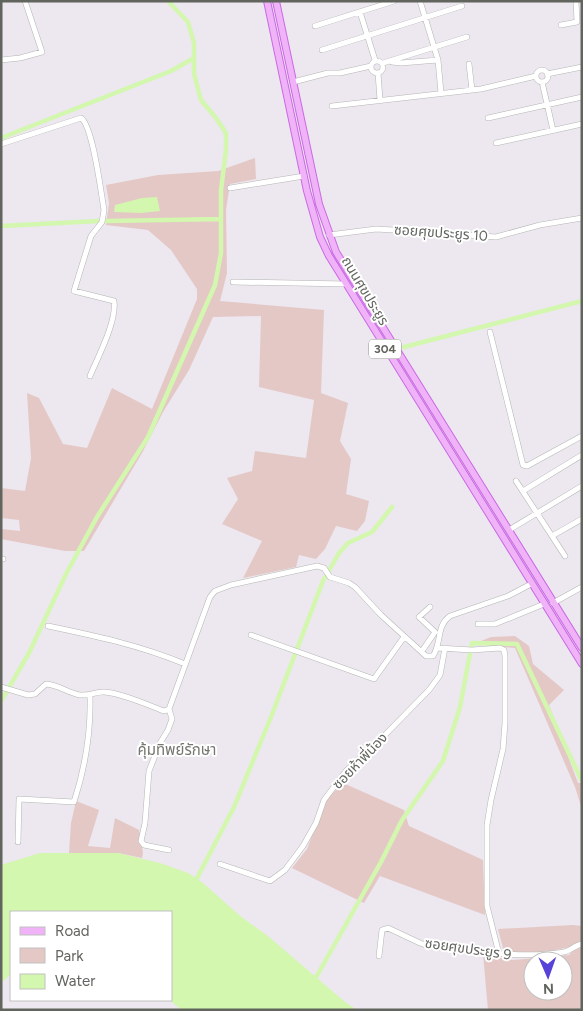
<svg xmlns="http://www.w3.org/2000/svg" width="583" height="1011" font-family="Figtree,'Noto Sans Thai',sans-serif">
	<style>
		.green { fill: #e4c8c6; fill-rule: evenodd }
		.water { fill: #d3f7ae }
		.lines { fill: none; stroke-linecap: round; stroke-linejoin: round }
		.canal { stroke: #d3f7ae; stroke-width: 4.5 }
		.minor-casing { stroke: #b3b7b2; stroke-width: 6 }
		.major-casing { stroke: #c96ae4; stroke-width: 8 }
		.minor { stroke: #fff; stroke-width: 5 }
		.major { stroke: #f0b3f7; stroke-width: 6 }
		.labels { text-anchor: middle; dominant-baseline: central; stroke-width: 4; stroke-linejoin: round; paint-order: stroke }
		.shield { fill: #fff; stroke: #90938e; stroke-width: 1 }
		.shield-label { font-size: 12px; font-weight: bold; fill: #61655e }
		.street-label { font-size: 14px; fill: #61655e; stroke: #fff }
		.neighbourhood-label { font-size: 15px; fill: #73776f; stroke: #fff }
	</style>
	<rect width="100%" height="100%" fill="#ede7ef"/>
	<path class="green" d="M255,158L256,179L230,184L226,210L227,273L220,301L324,310L321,393L348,403L340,441L351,459L346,494L369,501L365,521L357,531L336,526L325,549L316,559L299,555L296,567L243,578L262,541L222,524L238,499L227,478L252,471L255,451L306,458L314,400L259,387L261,316L213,317L189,370L163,412L142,453L84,551H65L1,539V529L20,531L19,520L1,518V488L25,491L31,458L27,393L39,398L63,444L87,448L112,388L152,409L197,299V289L171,250L148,230L106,225L109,203L106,185L158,175L218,171Z
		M515,636L529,646L533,664L564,690L549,705L578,783H582V809L575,787L515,648L474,644L491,637Z
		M343,783L404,810L409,826L483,860L485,915L380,876L364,903L292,868L307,849L325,801Z
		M76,801L99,810L88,846L110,848L115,818L139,830L143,853L142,858L118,853H69L71,823Z
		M573,925L582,926V943C558,952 530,954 504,952L498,929Z
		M582,948V1010H488L483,954L513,960L569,955L574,949ZM533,961H563V991H533Z"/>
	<path class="water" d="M157,197L160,211L141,213L114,212L115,205L142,198Z
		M40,853H118L160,863L188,873L203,883L239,915L269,937L345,1002L357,1010H182L169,1000H171V912H11V974L1,983V865Z"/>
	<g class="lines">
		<path class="canal" d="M1,138L171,71L194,58
			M106,221L221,219
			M1,226L99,221
			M404,347L582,301
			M1,701L29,653L66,574L97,517L148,437L215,285L221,253V190L226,150V133L216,118L201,100L194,74V43L188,22L168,1
			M195,882L234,807L271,717L323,581L339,553L348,543L372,532L392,507
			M314,981L381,862L402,820L443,761L460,707L472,643L517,644L582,781"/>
		<g class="minor-casing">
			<path id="minor" d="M420,1L438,60L441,93
				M360,12L375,60
				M561,25L577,22L576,1
				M315,26L394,1
				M322,50L462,6
				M1,60L20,58L42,52L25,1
				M371 67a6 6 0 1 1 12 0a6 6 0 1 1-12 0Z
				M392,62L401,63L438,60
				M383,63L467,37
				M469,64L472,90
				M536 76a6 6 0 1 1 12 0a6 6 0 1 1-12 0Z
				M378,73L380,100
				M547,74L582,67
				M293,82L328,73H340L371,66
				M542,82L553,130
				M332,106L481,89L536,76
				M488,118L582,97
				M496,143L582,124
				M1,144L81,118C93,126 101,193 104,210L102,222L91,236L74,291L114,301C117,321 98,357 90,376
				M230,188L304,176
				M329,235L376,229L393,230L496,237L540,225L582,218
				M233,282L346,284
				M490,332L523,465L527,466L582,436
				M516,481L565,556
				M523,491L582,455
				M509,530L582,486
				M552,536L582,519
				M1,559H3
				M553,603L582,587
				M478,624H495L544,604
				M48,626C96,636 139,645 185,664
				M251,635L374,679L404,637
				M438,648L472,650L500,648L504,650L505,656V723L503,749L491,800L487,825V906L499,954
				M422,651L435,632L419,617L430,607
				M1,687L28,695L35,694L46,684C59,685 68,693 80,695C90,696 94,692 103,692C119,692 148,705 164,711L169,709L210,597L215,591L231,585L317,566L324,568L330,577L349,583L355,587L381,615L426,656H433C442,642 436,626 450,616L508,596L531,584
				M18,842L19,799L74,802C85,768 91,732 90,696
				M169,850L144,845L141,841L145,823L149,771L160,743L168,730L172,719L169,709
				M220,864L270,881L285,870L303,846L316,823L324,800L346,771L382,738L429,690L440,675L445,648
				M379,956L382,930L388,928L420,943L431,947C477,949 518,960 564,952C570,951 575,945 582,944"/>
		</g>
		<g class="major-casing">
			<path id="major" d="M267,1L307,191L320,237L329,256L582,664
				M276,1L319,204L336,252L582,648"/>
		</g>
		<use href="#minor" class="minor"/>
		<use href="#major" class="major"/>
	</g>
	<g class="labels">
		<rect class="shield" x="369" y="339.5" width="32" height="19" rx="4"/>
		<g class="shield-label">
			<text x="385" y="349">304</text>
		</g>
		<g class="street-label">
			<text transform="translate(441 233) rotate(4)">ซอยศุขประยูร 10</text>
			<text transform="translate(365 291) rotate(59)">ถนนศุขประยูร</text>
			<text transform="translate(360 761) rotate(-46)">ซอยห้าพี่น้อง</text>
			<text transform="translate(468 949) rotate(8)">ซอยศุขประยูร 9</text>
		</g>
		<g class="neighbourhood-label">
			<text x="177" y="750">คุ้มทิพย์รักษา</text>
		</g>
	</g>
	<rect width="583" height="1011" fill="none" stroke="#61655e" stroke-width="5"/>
	<rect x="10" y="911" width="162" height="90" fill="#ffffff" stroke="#c0c1bf"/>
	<rect x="20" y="927" width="25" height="8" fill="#f0b3f7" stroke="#c0c1bf"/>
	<text x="55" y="936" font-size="15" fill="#61655e">Road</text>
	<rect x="20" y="948" width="25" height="15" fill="#e4c8c6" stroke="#c0c1bf"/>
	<text x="55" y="961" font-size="15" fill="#61655e">Park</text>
	<rect x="20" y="974" width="25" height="15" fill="#d3f7ae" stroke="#c0c1bf"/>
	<text x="55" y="986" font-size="15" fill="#61655e">Water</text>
	<g transform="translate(548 976) rotate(178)"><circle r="24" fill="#ffffff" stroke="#c0c1bf"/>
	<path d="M0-4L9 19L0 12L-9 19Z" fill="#5843d9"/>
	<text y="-8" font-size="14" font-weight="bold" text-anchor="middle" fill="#61655e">N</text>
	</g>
</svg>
